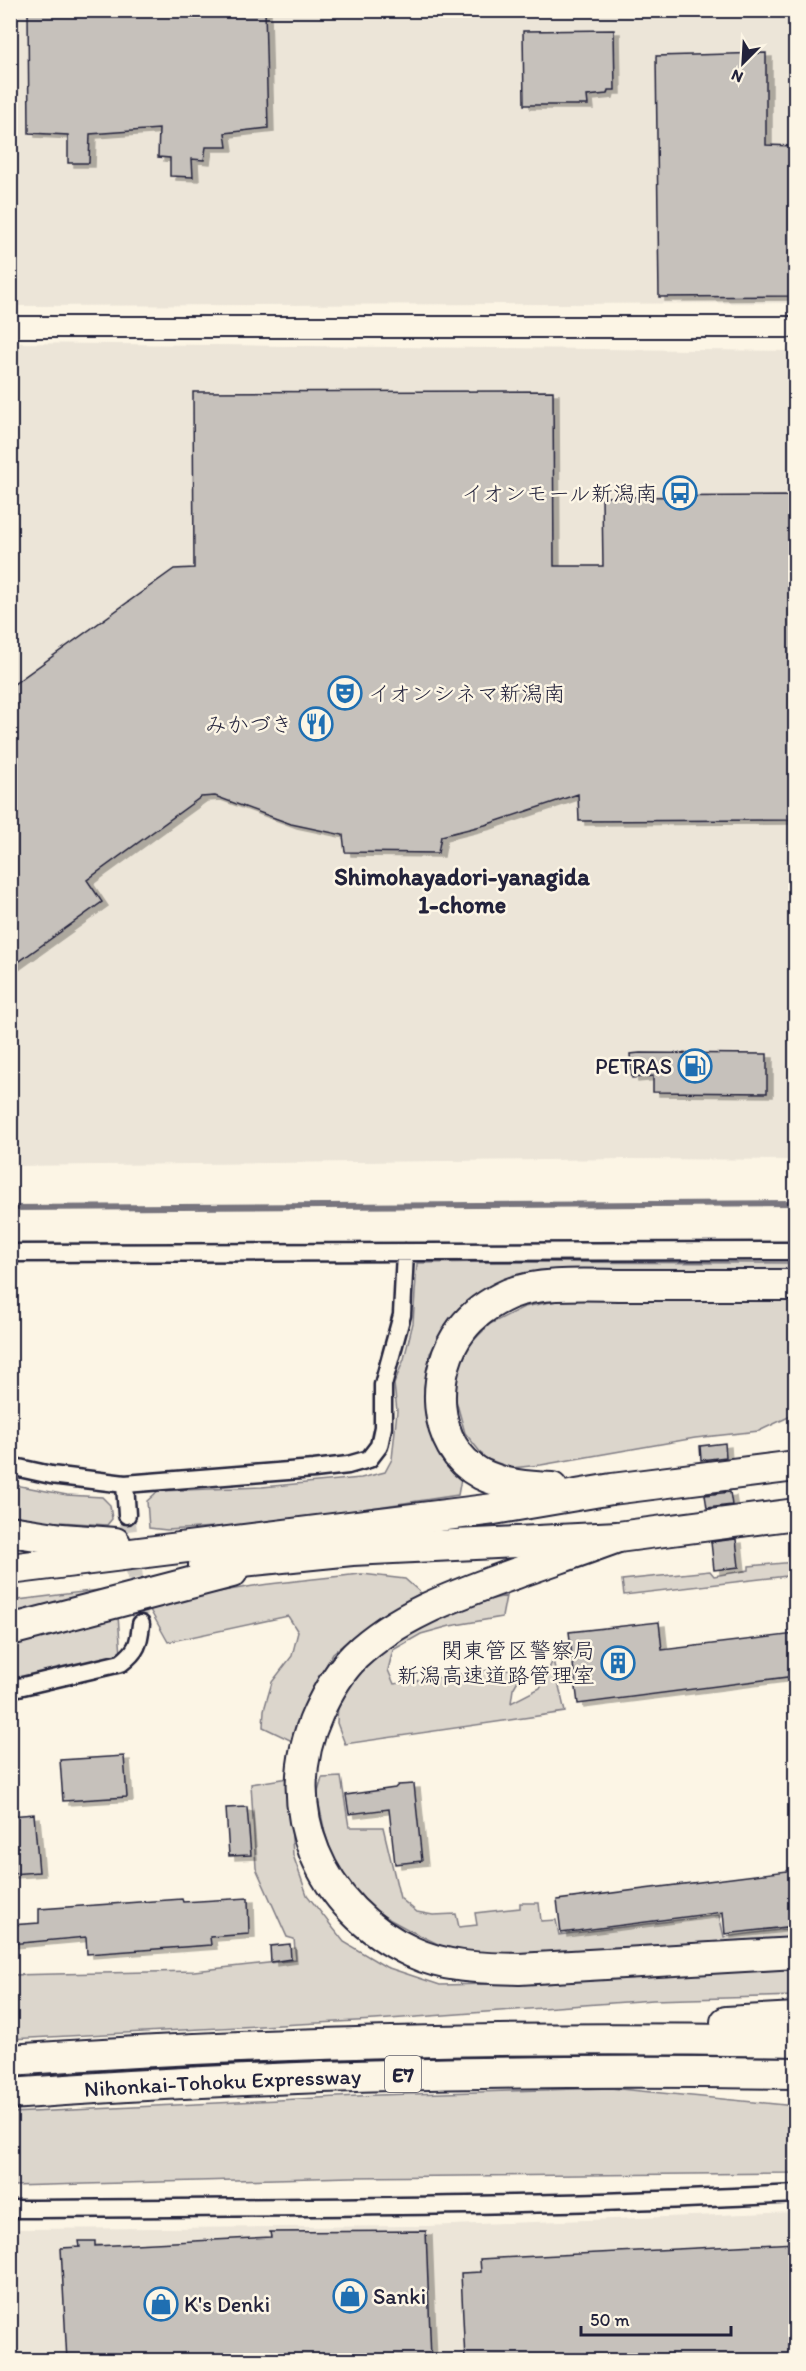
<svg xmlns="http://www.w3.org/2000/svg" width="806" height="2371" font-family="Itim,'Klee One',sans-serif">
	<style>
		.built { fill: #ece5d8 }
		.green { fill: #dcd6cc; stroke: #7f7c84; stroke-width: 1.5 }
		.lines { fill: none; stroke-linecap: round; stroke-linejoin: round }
		.stream { stroke: #78757e; stroke-width: 6 }
		.building { fill: #c6c1bb; stroke: #22223b; stroke-width: 1.5; filter: url(#shadow) }
		.minor-tunnel { stroke: #d0cbc3; stroke-width: 16; stroke-dasharray: 16 8; stroke-linecap: butt }
		.minor-casing { stroke: #22223b; stroke-width: 21 }
		.tertiary-casing { stroke: #22223b; stroke-width: 24 }
		.motorway-casing { stroke: #22223b; stroke-width: 34 }
		.minor { stroke: #fcf5e5; stroke-width: 16 }
		.tertiary { stroke: #fcf5e5; stroke-width: 20 }
		.motorway { stroke: #fcf5e5; stroke-width: 30 }
		.labels { text-anchor: middle; dominant-baseline: central; stroke-width: 5; stroke-linejoin: round; paint-order: stroke }
		.shield { fill: #fcf5e5; stroke: #63616e; stroke-width: 1.5 }
		.shield-label { font-size: 21px; font-weight: bold; fill: #22223b }
		.poi-label { font-size: 22px; fill: #22223b; stroke: #fcf5e5; text-anchor: end }
		.street-label { font-size: 22px; fill: #22223b; stroke: #fcf5e5 }
		.neighbourhood-label { font-size: 24px; font-weight: bold; fill: #22223b; stroke: #fcf5e5 }
	</style>
	<defs>
		<filter id="shadow"><feDropShadow dx="6" dy="4" stdDeviation="0" flood-color="#0004"/></filter>
	</defs>
	<rect width="100%" height="100%" fill="#fcf5e5"/>
	<filter id="ink" filterUnits="userSpaceOnUse"><feTurbulence type="fractalNoise" baseFrequency=".0167" numOctaves="2"/><feDisplacementMap in="SourceGraphic" scale="12" xChannelSelector="R" yChannelSelector="G"/><feConvolveMatrix kernelMatrix="1 2 1 2 8 2 1 2 1" color-interpolation-filters="sRGB"/></filter>
	<g filter="url(#ink)">
		<path class="built" d="M10,11H795V303L11,306Z
			M11,343L795,351V1160L628,1159L11,1166Z
			M795,2212V2360H11L10,2229L426,2226Z"/>
		<path class="green" d="M493,1262L795,1263V1275H535L449,1328L430,1353L424,1387L429,1424L440,1458L461,1479L458,1495L263,1524L167,1530L149,1528L147,1501L158,1491L262,1487L361,1478L385,1472L392,1459L397,1411L394,1384L404,1359L413,1323L417,1263Z
			M645,1297L795,1301V1414L759,1431L695,1438L541,1465L511,1468L485,1458L465,1433L455,1397L458,1370L467,1347L490,1324L524,1307L572,1298Z
			M10,1484L67,1495L102,1497L110,1505L112,1519L107,1525L28,1520L11,1515Z
			M795,1562V1575L624,1595L622,1580L710,1571L714,1576L749,1570V1566Z
			M362,1574L405,1579L421,1593L378,1617L333,1653L308,1698L292,1741L263,1727L264,1710L272,1682L292,1656L298,1632L288,1616L168,1642L150,1610C215,1587 293,1581 362,1574Z
			M98,1590L97,1597L11,1623L10,1601Z
			M506,1596L502,1617L450,1626L421,1634L393,1650L388,1670L394,1684L497,1669L524,1670L513,1689L511,1703L540,1688L553,1660L565,1712L345,1744L337,1723L338,1702L360,1671L381,1652L416,1626L466,1605Z
			M118,1616L121,1655L11,1683V1644Z
			M341,1777L349,1827H383L400,1898L417,1912L433,1915L456,1914L459,1927L477,1925L475,1913L520,1908V1903H539L541,1921L556,1920L559,1935L719,1915L724,1937L795,1928V1940L571,1954H485L446,1948L409,1930L374,1911L336,1867L325,1833L317,1795L322,1778Z
			M288,1778L293,1855L307,1895L344,1942L386,1967L440,1985L489,1984L503,1978L795,1964L796,1996L653,2000L375,2020L11,2039L10,1975L194,1971L296,1960L294,1939L287,1937L256,1868L251,1784Z
			M610,2088L795,2106V2173L351,2177L11,2186V2113L378,2095Z"/>
		<g class="lines">
			<path class="stream" d="M10,1208L796,1203"/>
		</g>
		<path class="building" d="M28,10H265L268,128L225,133L227,147H206L204,160L192,159L193,177L170,176V158L158,157L159,129L90,134L89,163H68V135L29,133Z
			M614,30L615,90H608L607,94L587,96L588,105H524L523,31Z
			M766,53V145L795,146V296L659,297L656,56Z
			M553,391L554,566H603L602,497L795,496V820L579,821L578,794L485,825L441,836L438,853L345,852L343,835L291,824L215,796L201,797L87,880L102,902L10,968V687L174,569L194,568L193,392Z
			M640,1053L767,1054V1093L653,1092V1076L632,1078L630,1054Z
			M725,1443L726,1457L701,1460L700,1446Z
			M730,1492L732,1505L707,1508L705,1495Z
			M736,1539L739,1567L714,1570L711,1542Z
			M659,1622L662,1650L795,1634V1676L578,1704L569,1632Z
			M124,1756L127,1797L63,1801L60,1760Z
			M414,1784L422,1861L395,1864L389,1809L349,1814L346,1795L395,1788L398,1785Z
			M247,1807L251,1855L229,1856L226,1808Z
			M34,1814L39,1872L10,1874V1816Z
			M795,1870V1926L725,1934L723,1912L561,1933L557,1900Z
			M248,1898L249,1934L210,1937L211,1945L87,1954L86,1937L10,1944V1925L39,1923V1909L182,1899L183,1902Z
			M290,1944L291,1959L271,1962L270,1946Z
			M426,2231L431,2359L67,2361L61,2248L80,2247L79,2241H95V2246L271,2237L270,2232Z
			M795,2243V2361H465L461,2273L481,2272L480,2259Z"/>
		<g class="lines">
			<path class="minor-tunnel" d="M127,1515L141,1624"/>
			<g class="minor-casing">
				<path id="minor" d="M10,1253L796,1251
					M10,1466L51,1475L125,1484L314,1469L348,1465L369,1459L379,1446L383,1427V1385L402,1315L405,1252
					M125,1484L127,1515
					M10,1689L121,1663C137,1651 139,1644 141,1624
					M10,2209C272,2207 534,2208 796,2194"/>
			</g>
			<g class="tertiary-casing">
				<path id="tertiary" d="M10,327H796"/>
			</g>
			<g class="motorway-casing">
				<g id="motorway">
					<path d="M552,1488C528,1487 503,1485 481,1474C430,1447 430,1370 462,1329C474,1313 491,1302 509,1294C542,1281 592,1285 627,1285C683,1285 739,1285 796,1285"/>
					<path d="M10,1531L62,1539L115,1543"/>
					<path d="M618,1537C583,1550 547,1562 511,1575C456,1595 398,1615 355,1656C339,1672 327,1693 318,1713C275,1807 320,1910 412,1952C446,1968 482,1968 519,1969L796,1953"/>
					<path d="M204,1565L352,1550L618,1537L796,1514"/>
					<path d="M10,1569L494,1509L612,1489L796,1466"/>
					<path d="M10,1630L232,1572"/>
					<path d="M726,2022L796,2018"/>
					<path d="M10,2060C272,2041 534,2036 796,2041"/>
					<path id="s1" d="M10,2094C272,2074 534,2069 796,2073"/>
				</g>
			</g>
			<use href="#minor" class="minor"/>
			<use href="#tertiary" class="tertiary"/>
			<use href="#motorway" class="motorway"/>
		</g>
	</g>
	<defs>
		<g id="bus-ring" transform="scale(1.725)"><circle r="9.5" fill="#fcf5e5" stroke="#1f6fb2" stroke-width="1.5"/><path d="M-5-6H5V4H4V6H2V4H-2V6H-4V4H-5ZM-3.5-4V0h7V-4ZM-3.5 1.2v1.5H-2V1.2ZM2 1.2v1.5H3.5V1.2Z" fill="#1f6fb2"/></g>
		<g id="theatre-ring" transform="scale(1.725)"><circle r="9.5" fill="#fcf5e5" stroke="#1f6fb2" stroke-width="1.5"/><path d="M-5-5.5Q0-4 5-5.5V0Q5 5 0 6Q-5 5-5 0ZM-3.3-2.5H-1v1.5H-3.3ZM1-2.5H3.3v1.5H1ZM-2.8 1Q0 5.5 2.8 1Z" fill="#1f6fb2"/></g>
		<g id="restaurant-ring" transform="scale(1.725)"><circle r="9.5" fill="#fcf5e5" stroke="#1f6fb2" stroke-width="1.5"/><path d="M-5-6h1v4h1v-4h1v4h1v-4h1v5L-1.5 .5V6h-2V.5L-5-1ZM5-6V6H3V1.5H1.5Q1.5-4 5-6Z" fill="#1f6fb2"/></g>
		<g id="fuel-ring" transform="scale(1.725)"><circle r="9.5" fill="#fcf5e5" stroke="#1f6fb2" stroke-width="1.5"/><path d="M-5.5-6h7V0h2V4h1.3V-2.5L3-4.5l.8-.8L6-3V5H2.5V1h-1V6h-7ZM-4.2-4.7v3.2H.2V-4.7Z" fill="#1f6fb2"/></g>
		<g id="building-ring" transform="scale(1.725)"><circle r="9.5" fill="#fcf5e5" stroke="#1f6fb2" stroke-width="1.5"/><path d="M-4-6H4V6H1V3H-1V6H-4ZM-2.5-4.3h1.7v1.8h-1.7ZM.8-4.3h1.7v1.8H.8ZM-2.5-1h1.7V.8h-1.7ZM.8-1h1.7V.8H.8Z" fill="#1f6fb2"/></g>
		<g id="shop-ring" transform="scale(1.725)"><circle r="9.5" fill="#fcf5e5" stroke="#1f6fb2" stroke-width="1.5"/><path d="M-5-2.5h2.3a2.7 3.5 0 0 1 5.4 0H5L5.5 6h-11ZM-1.5-2.5h3a1.5 2.3 0 0 0-3 0Z" fill="#1f6fb2"/></g>
	</defs>
	<g fill-rule="evenodd">
		<use href="#bus-ring" x="680" y="493"/>
		<use href="#theatre-ring" x="345" y="693"/>
		<use href="#restaurant-ring" x="316" y="724"/>
		<use href="#fuel-ring" x="695" y="1066"/>
		<use href="#building-ring" x="618" y="1663"/>
		<use href="#shop-ring" x="350" y="2296"/>
		<use href="#shop-ring" x="161" y="2304"/>
	</g>
	<g class="labels">
		<rect class="shield" x="385" y="2056" width="36" height="36" rx="4.5"/>
		<g class="shield-label">
			<text x="403" y="2074">E7</text>
		</g>
		<g class="poi-label">
			<text x="657" y="493">イオンモール新潟南</text>
			<text x="368" y="693" text-anchor="start">イオンシネマ新潟南</text>
			<text x="293" y="724">みかづき</text>
			<text x="672" y="1066">PETRAS</text>
			<text x="595" y="1650">関東管区警察局<tspan x="595" dy="25">新潟高速道路管理室</tspan></text>
			<text x="373" y="2296" text-anchor="start">Sanki</text>
			<text x="184" y="2304" text-anchor="start">K's Denki</text>
		</g>
		<g class="street-label">
			<text stroke="none"><textPath href="#s1" startOffset="213">Nihonkai-Tohoku Expressway</textPath></text>
		</g>
		<g class="neighbourhood-label">
			<text x="462" y="876">Shimohayadori-yanagida<tspan x="462" dy="28">1-chome</tspan></text>
		</g>
	</g>
	<rect width="806" height="2371" fill="none" stroke="#fcf5e5" stroke-width="36"/>
	<rect x="18" y="18" width="770" height="2335" fill="none" stroke="#22223b" stroke-width="2" filter="url(#ink)"/>
	<g transform="translate(743 63) rotate(204)" stroke="#fcf5e5" stroke-width="4.5" paint-order="stroke">
	<path d="M0-4.5L10 22L0 15L-10 22Z" fill="#22223b"/>
	<text y="-9" font-size="16" font-weight="bold" text-anchor="middle" fill="#22223b">N</text>
	</g>
	<path d="M581 2326v9h150v-9" fill="none" stroke="#22223b" stroke-width="3"/>
	<text x="590" y="2326" font-size="18" fill="#22223b" stroke="#fcf5e5" stroke-width="4.5" paint-order="stroke">50 m</text>
</svg>
